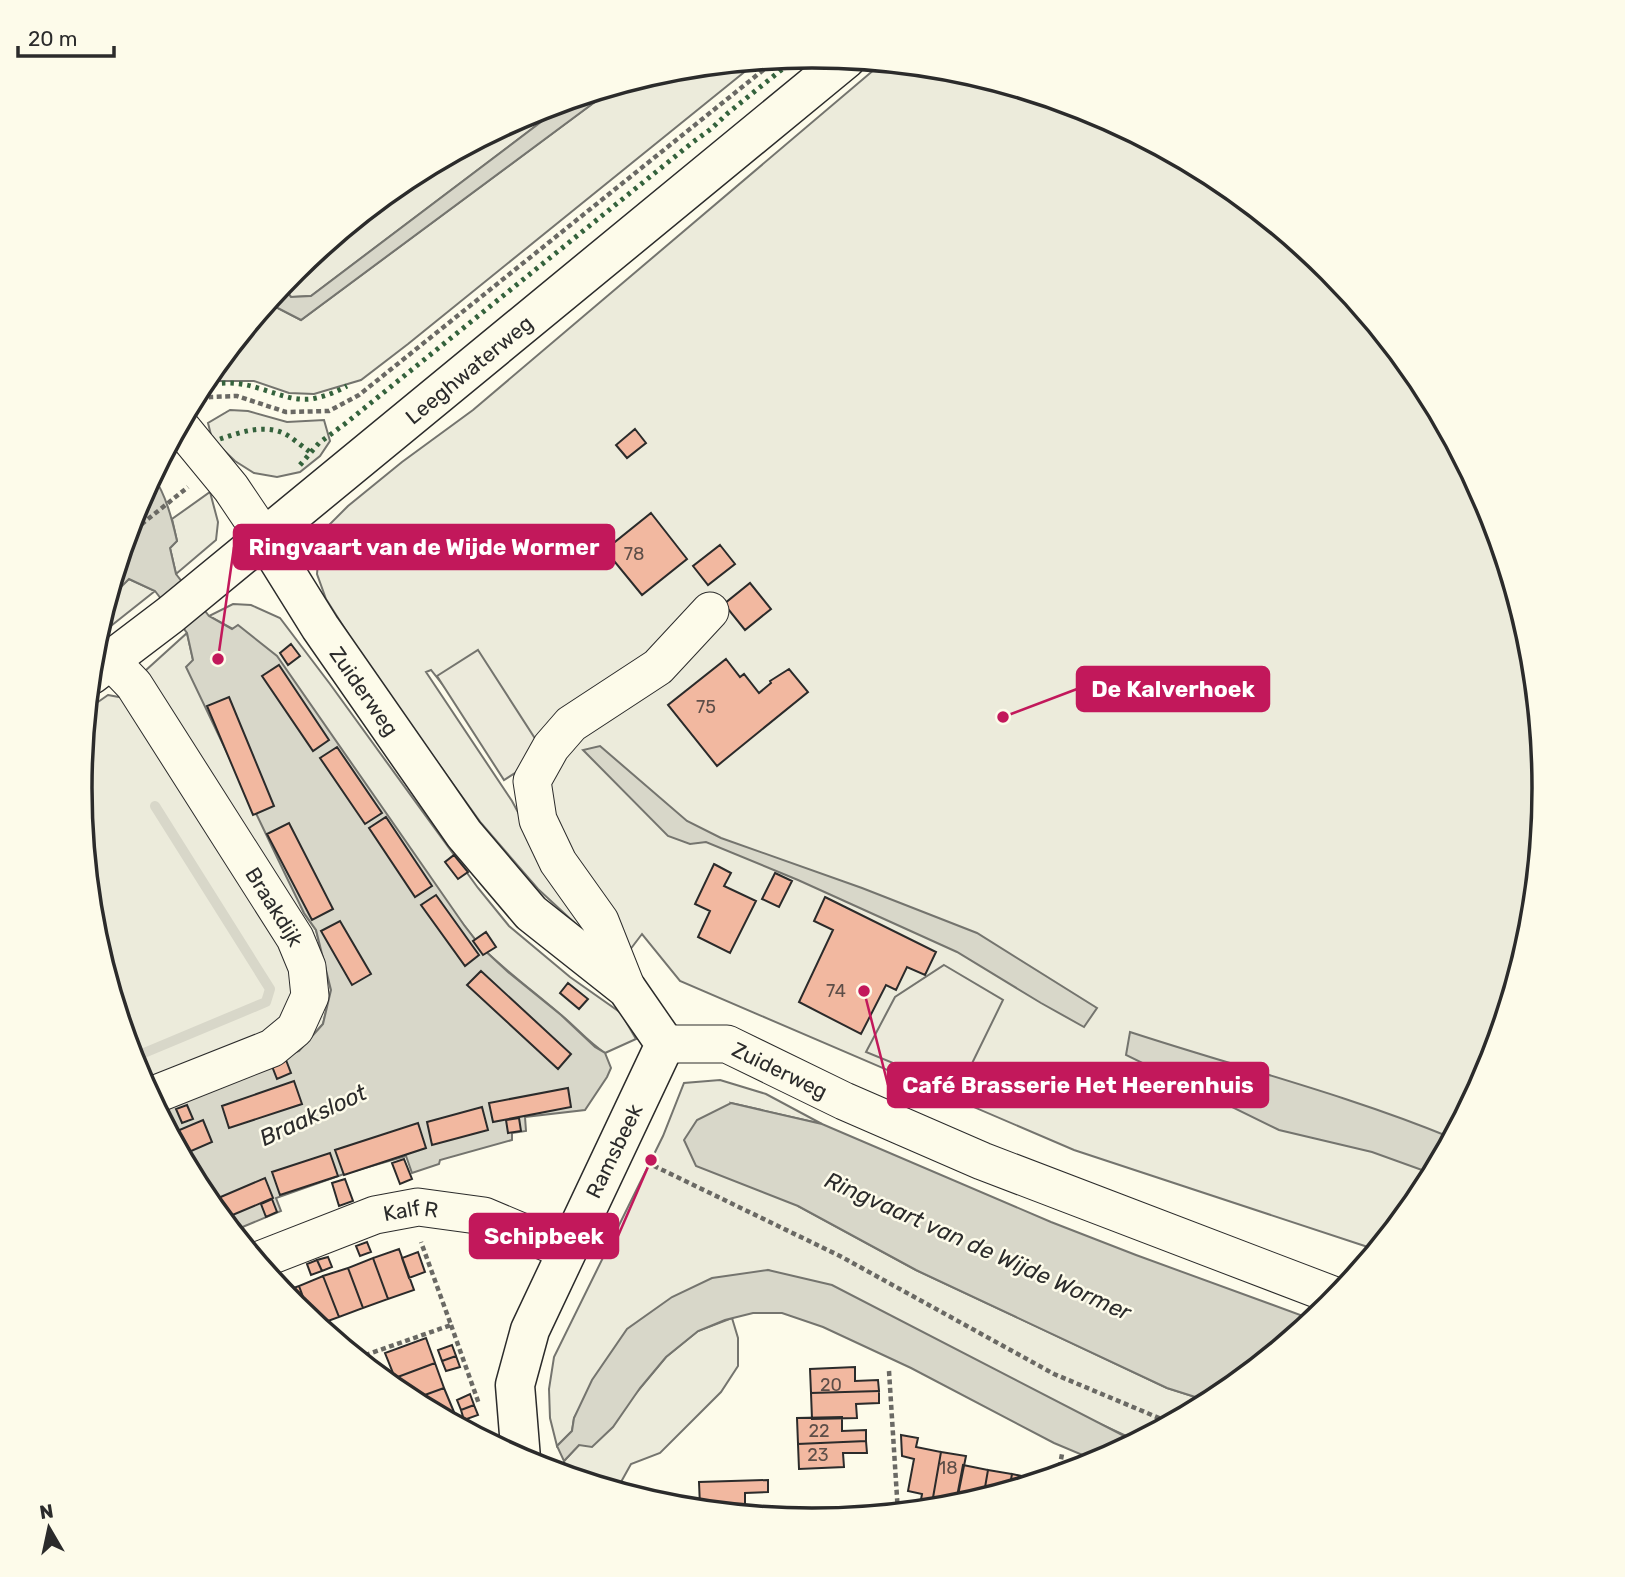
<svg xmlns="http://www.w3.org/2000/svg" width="1625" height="1577" font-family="Rubik,sans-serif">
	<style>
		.green { fill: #ecebdb; stroke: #74746e; stroke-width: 2 }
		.parking { fill: #eceadb; stroke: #74746e; stroke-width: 2 }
		.water { fill: #d8d7c9; stroke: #74746e; stroke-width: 2 }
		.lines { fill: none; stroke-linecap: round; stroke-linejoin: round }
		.stream { stroke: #d8d7c9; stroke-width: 10 }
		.building { fill: #f2b8a0; stroke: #2b2b2b; stroke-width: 2 }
		.minor-casing { stroke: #2b2b2b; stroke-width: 39 }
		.major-casing { stroke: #2b2b2b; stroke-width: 41 }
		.path { stroke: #6a6964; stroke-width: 4.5; stroke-dasharray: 5 3.5; stroke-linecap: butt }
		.minor { stroke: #fdfbea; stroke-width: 37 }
		.major { stroke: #fdfbea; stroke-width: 38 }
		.hedge { stroke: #34623c; stroke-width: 5; stroke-dasharray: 3.5 5; stroke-linecap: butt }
		.labels { text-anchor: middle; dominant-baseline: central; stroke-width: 5; stroke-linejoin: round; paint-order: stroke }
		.number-label { font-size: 18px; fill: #5d4e48 }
		.street-label { font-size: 21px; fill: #2b2b2b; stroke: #fdfbea }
		.water-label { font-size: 23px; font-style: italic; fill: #2b2b2b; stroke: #fdfbea }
		.rim { fill: none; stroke: #2b2b2b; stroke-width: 3.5 }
		.leader { fill: none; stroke: #c2185b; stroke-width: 2.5 }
		.callout-dot { fill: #c2185b; stroke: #fdfbea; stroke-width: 2.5 }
		.callout { fill: #c2185b; stroke: #c2185b; stroke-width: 2.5 }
		.callout-label { font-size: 23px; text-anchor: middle; font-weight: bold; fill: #fff }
	</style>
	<rect width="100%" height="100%" fill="#fdfbea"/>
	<path class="green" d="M758,61L408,344L361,380L314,394L289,393L254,381H219L203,382L268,303L301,320L615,87L670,70Z
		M882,63L956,70L1093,112L1220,180L1331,271L1422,382L1489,509L1531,646L1545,789L1531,932L1489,1069L1421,1196L1377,1250L1074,1150L680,981L642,934L626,955L552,822L431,670L426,672L512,801L543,859L591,938L538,889L481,823L371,670L326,599L317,574L320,538L325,529L348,506L402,462L473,410Z
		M570,100L311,296L291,297L282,286L295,270L406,179L533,112Z
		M230,410L248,411L287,422L324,420L330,441L320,456L300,472L277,477L254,473L235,461L212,439L208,423Z
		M210,492L218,522L216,540L176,574L170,548L177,541L172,519Z
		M129,579L155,591L97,637L114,581L122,585Z
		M233,604L251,605L280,618L330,684L478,888L509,926L570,977L621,1013L636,1039L605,1053C588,1042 575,1026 560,1014C533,991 506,971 481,947L233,629L209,616Z
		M187,633L193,660L304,913L316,930L331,990L323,1024L299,1051L294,1045L318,997L145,671Z
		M108,695L124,698L218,838L299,982L273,1037L146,1088L136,1068L94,931L80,788L88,709Z
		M720,1080L766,1094L822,1124L731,1103L798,1206L916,1270L1167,1388L1211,1402L1137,1441L768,1270L583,1402L574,1418L572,1431L557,1446L550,1418L549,1389L554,1357L663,1136L684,1083Z
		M732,1318L738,1338V1366L721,1392L660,1453L631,1464L616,1491L567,1476L564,1461L579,1445L627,1404L666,1357L698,1331Z"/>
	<path class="parking" d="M478,650L545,754L504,780L437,676Z
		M944,965L1003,1000L959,1090L866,1052L895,997Z"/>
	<path class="water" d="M615,87L301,320L268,303L282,286L291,297L311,296L570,100Z
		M153,476C166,495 172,519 177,541L170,548L176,574L209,616L232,629L238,625L277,656L464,925L481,947L508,972L561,1015L595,1047L605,1053L611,1068L607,1077L585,1110L525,1117L526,1131L512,1133V1140L440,1160L439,1164L412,1173L406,1156L344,1174L276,1198L281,1211L233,1231L203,1195L157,1108L299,1051L323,1024L331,990L316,930L304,913L286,876L186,667L193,660L187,633L155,591L129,579L122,586L114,581L136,508Z
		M600,746L687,821L721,838L862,888L977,933L1097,1008L1084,1027L1041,1003L957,952L798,880L706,842L690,844L668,836L583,750Z
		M1130,1032C1237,1067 1348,1095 1452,1138L1433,1174L1372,1152L1279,1130L1126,1055Z
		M731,1103L822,1124L1051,1222L1136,1255L1314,1320L1219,1398L1211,1402L1167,1388L916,1270L798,1206L696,1166L684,1140L697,1120Z
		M768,1270L832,1285L1130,1439L1137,1441L1099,1462L1054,1443L911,1368L823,1327L782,1313H753L725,1320L698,1331L666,1357L640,1388L613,1427L592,1447L579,1445L564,1461L557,1446L572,1431L574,1418L592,1380L627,1329L672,1297L712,1278Z"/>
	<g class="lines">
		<path class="stream" d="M132,1058L266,1002L270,989L155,806"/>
	</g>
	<path class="building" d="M635,429L646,443L627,458L616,445Z
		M651,513L687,559L642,595L605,550Z
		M720,545L735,564L708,585L693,566Z
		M750,583L771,609L745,630L724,604Z
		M291,644L300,656L288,665L280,653Z
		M726,659L740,677L744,674L759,693L771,683L770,681L789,669L808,692L717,766L668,705Z
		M279,665L329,740L313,751L262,676Z
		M229,697L274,806L253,815L207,706Z
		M337,747L382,813L365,824L320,758Z
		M386,817L432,886L415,897L369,828Z
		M289,823L333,909L312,920L267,834Z
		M454,855L468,872L458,879L445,862Z
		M714,864L731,873L724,886L756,901L730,953L698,937L710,911L695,904Z
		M775,873L792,881L779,907L762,899Z
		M436,895L479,955L465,966L421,905Z
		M825,897L936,952L925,975L907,967L896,990L886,985L861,1034L799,1002L833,930L814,921Z
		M340,921L371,974L352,985L321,931Z
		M486,932L496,947L483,955L473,941Z
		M481,971L571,1054L558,1069L467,985Z
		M568,983L588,999L579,1009L560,993Z
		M284,1055L291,1073L277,1079L270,1061Z
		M294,1081L302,1104L229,1128L222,1106Z
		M568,1088L571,1107L493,1122L489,1103Z
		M187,1105L193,1119L182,1123L176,1109Z
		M482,1107L488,1130L432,1145L427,1122Z
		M519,1118L521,1131L508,1133L506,1120Z
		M203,1120L212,1142L182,1155L170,1134Z
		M418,1123L426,1148L344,1175L335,1150Z
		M330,1153L338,1176L280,1195L272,1172Z
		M404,1159L412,1179L400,1184L392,1163Z
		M265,1178L273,1198L223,1219L209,1202Z
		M345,1179L353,1201L339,1206L332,1183Z
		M272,1199L277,1212L266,1217L261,1204Z
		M367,1242L371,1252L360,1256L356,1246Z
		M399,1249L414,1290L388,1299L373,1258Z
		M418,1252L425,1272L409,1278L402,1258Z
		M328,1257L332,1267L322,1271L317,1260Z
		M373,1258L388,1299L363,1308L348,1268Z
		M317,1260L322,1271L311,1275L307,1264Z
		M348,1268L363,1308L339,1317L323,1276Z
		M323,1276L339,1317L317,1325L312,1321L299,1286Z
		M299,1286L312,1321L294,1306L282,1292Z
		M426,1338L435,1363L395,1378L385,1353Z
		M452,1345L456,1356L442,1361L438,1350Z
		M456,1356L460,1367L446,1371L442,1361Z
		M435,1363L444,1388L411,1400L400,1393L395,1378Z
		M855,1367V1381L878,1380L879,1391L811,1393L810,1369Z
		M444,1388L454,1412L442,1417L411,1400Z
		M879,1391V1403L856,1404L857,1418L812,1419L811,1393Z
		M470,1394L474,1405L461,1410L457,1400Z
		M474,1405L478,1415L464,1420L461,1410Z
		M842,1417V1431L866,1430V1441L798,1444L797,1418Z
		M901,1435L918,1438L916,1447L941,1452L931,1509L919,1511L922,1494L908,1491L914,1459L902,1456Z
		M866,1441L867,1453H843L844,1467L799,1469L798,1444Z
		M941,1452L966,1456L957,1500L944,1498L942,1508L931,1509Z
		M963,1465L988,1470L983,1499L955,1507Z
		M988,1470L1012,1474L1009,1491L983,1499Z
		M1012,1474L1036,1479V1483L1009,1491Z
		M768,1480V1492L745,1493V1505L700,1506L699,1482Z
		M745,1505L746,1514L700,1510V1506Z"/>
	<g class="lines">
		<g class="minor-casing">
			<g id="minor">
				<path d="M180,426L231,488L264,537"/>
				<path id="s1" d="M111,661L134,685L295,938L307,967L310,996L295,1029L272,1048L151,1096"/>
				<path d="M627,989L600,921L558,862L538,820L532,781L551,747L571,724L658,667L710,611"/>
				<path id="s2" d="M665,1044H727L844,1101L982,1161L1338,1297"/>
				<path id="s3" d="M257,1261L375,1215L418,1207L484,1216L567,1251"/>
			</g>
		</g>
		<g class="major-casing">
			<g id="major">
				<path id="s4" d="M264,537L320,627L464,834L531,913L627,989L665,1044L530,1330L515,1385L521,1459"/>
				<path id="s5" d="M91,675L170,615L846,59"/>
			</g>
		</g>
		<path class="path" d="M201,402L210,397L237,396L286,412L329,411L359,395L777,59
			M128,535L188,487
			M646,1162L840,1256L1054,1374L1171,1423
			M451,1325L479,1404
			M357,1358L451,1325L421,1242
			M889,1371L898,1513
			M1058,1476L1062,1454"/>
		<use href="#minor" class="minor"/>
		<use href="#major" class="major"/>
		<path class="hedge" d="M205,385C223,382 240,382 258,388C276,393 292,401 311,399C324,397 336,392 347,386
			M220,439C241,432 266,423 287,435C295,440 303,447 310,452
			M300,465L319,443L346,423L693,142L711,129L728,113L796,58"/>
	</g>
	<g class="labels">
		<g class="number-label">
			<text x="634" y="554">78</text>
			<text x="706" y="707">75</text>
			<text x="836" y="991">74</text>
			<text x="831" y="1385">20</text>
			<text x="819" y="1431">22</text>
			<text x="818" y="1455">23</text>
			<text x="948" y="1468">18</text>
		</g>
		<g class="street-label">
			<text stroke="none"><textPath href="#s5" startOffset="486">Leeghwaterweg</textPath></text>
			<text stroke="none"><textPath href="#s4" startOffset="184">Zuiderweg</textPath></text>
			<text stroke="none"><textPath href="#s1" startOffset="296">Braakdijk</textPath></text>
			<text stroke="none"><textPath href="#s2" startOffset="121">Zuiderweg</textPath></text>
			<text transform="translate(614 1151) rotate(-64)">Ramsbeek</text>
			<text stroke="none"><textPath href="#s3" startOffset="163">Kalf R</textPath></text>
		</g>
		<g class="water-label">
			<text transform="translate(313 1115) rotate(-25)">Braaksloot</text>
			<text transform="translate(978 1246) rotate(24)">Ringvaart van de Wijde Wormer</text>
		</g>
	</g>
	<path d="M0 0H1625V1577H0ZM92 788a720 720 0 1 1 1440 0a720 720 0 1 1-1440 0Z" fill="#fdfbea" fill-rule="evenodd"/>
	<path class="rim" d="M92 788a720 720 0 1 1 1440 0a720 720 0 1 1-1440 0Z"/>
	<path class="leader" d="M218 659L234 547M1003 717L1077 689M864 991L888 1085M651 1160L618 1236"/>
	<g class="callout-dot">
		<circle cx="218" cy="659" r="7"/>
		<circle cx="1003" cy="717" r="7"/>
		<circle cx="864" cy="991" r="7"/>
		<circle cx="651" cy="1160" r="7"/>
	</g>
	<g class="callout">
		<rect x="234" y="525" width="380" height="44" rx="7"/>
		<rect x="1077" y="667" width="192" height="44" rx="7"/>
		<rect x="888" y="1063" width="380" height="44" rx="7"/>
		<rect x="470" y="1214" width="148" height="44" rx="7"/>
	</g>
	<g class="callout-label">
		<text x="424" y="555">Ringvaart van de Wijde Wormer</text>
		<text x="1173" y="697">De Kalverhoek</text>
		<text x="1078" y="1093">Café Brasserie Het Heerenhuis</text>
		<text x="544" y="1244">Schipbeek</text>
	</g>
	<g transform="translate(49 1528) rotate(351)" stroke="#fdfbea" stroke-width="5" paint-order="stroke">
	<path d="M0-5L12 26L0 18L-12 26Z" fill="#2b2b2b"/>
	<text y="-10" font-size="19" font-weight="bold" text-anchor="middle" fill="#2b2b2b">N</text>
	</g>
	<path d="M18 46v10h96v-10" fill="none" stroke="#2b2b2b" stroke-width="3.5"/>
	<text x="28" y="46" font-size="21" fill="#2b2b2b" stroke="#fdfbea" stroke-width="5" paint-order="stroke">20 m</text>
</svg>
